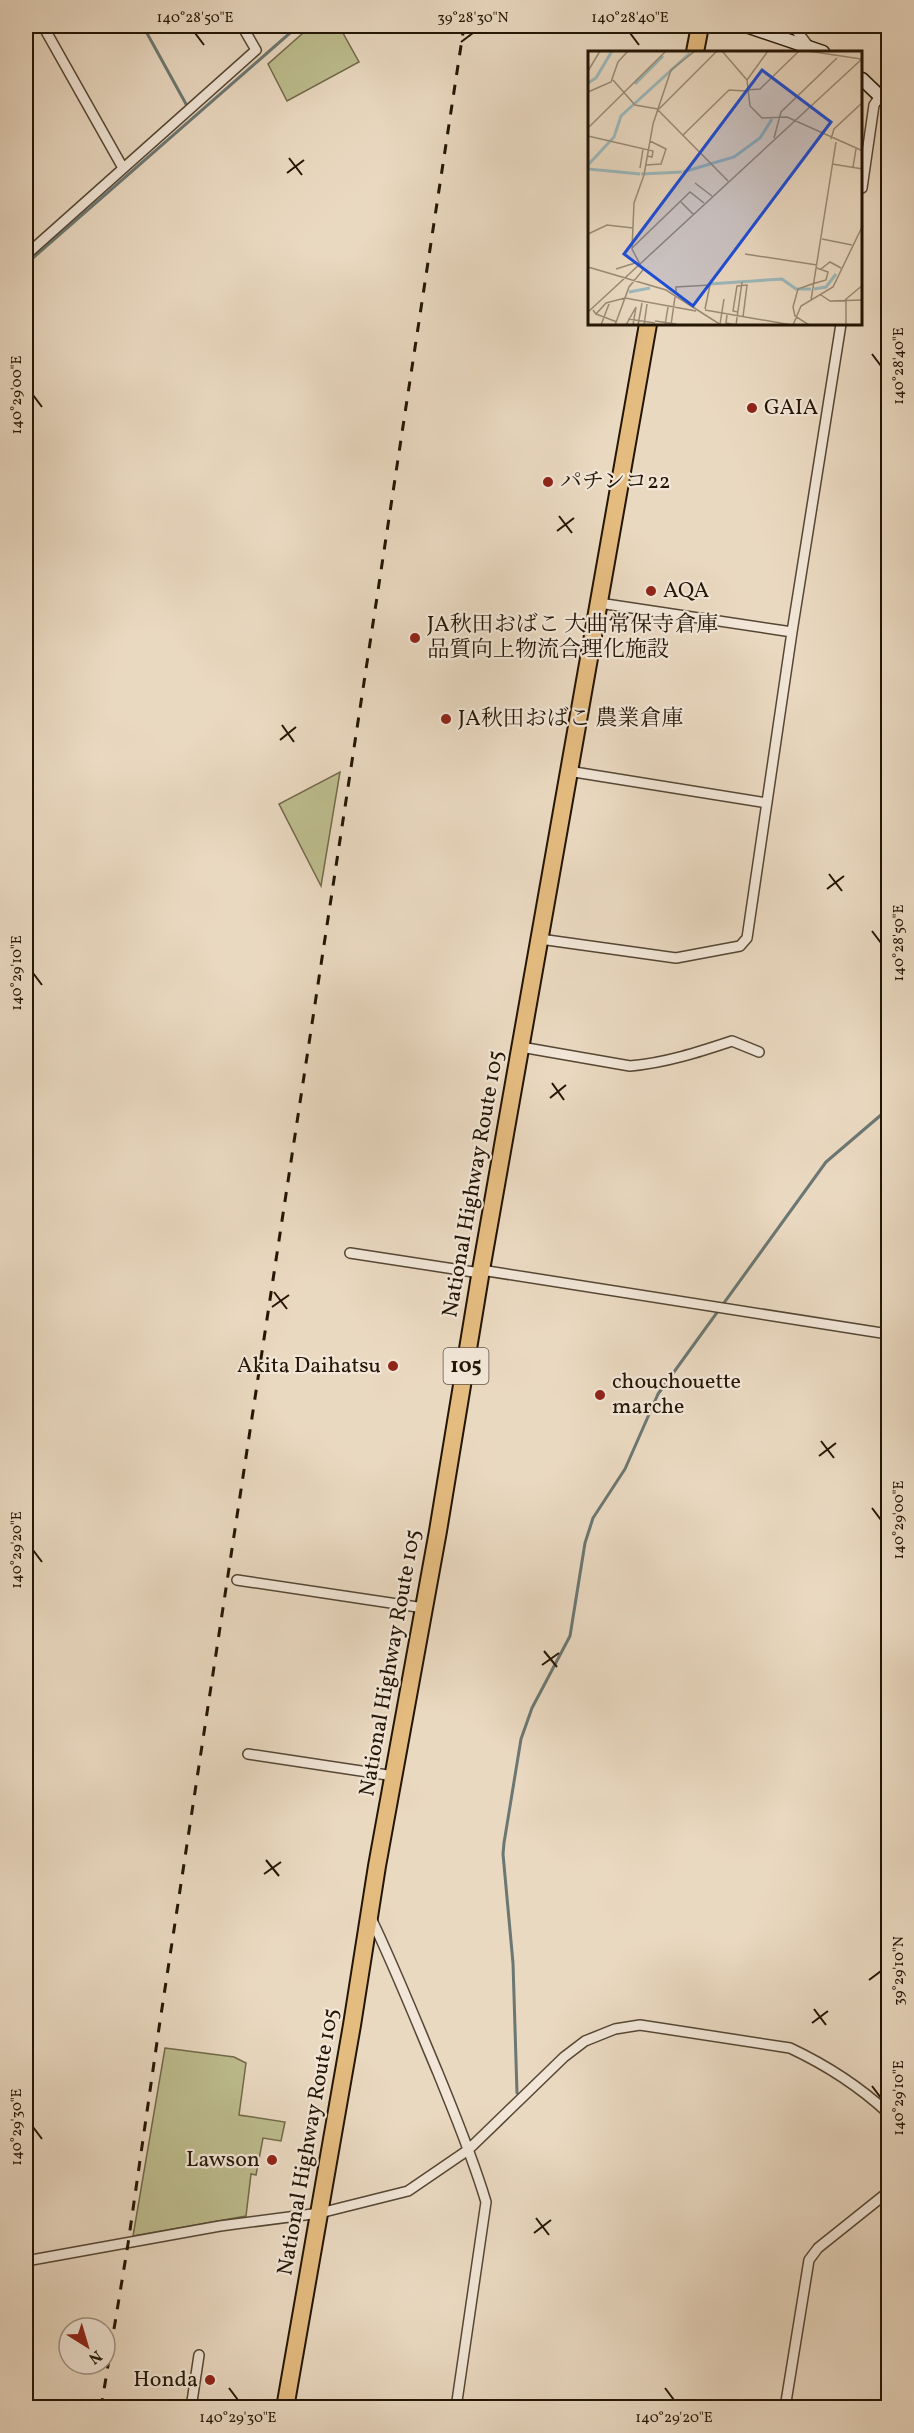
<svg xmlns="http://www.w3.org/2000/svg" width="914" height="2433" font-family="Vollkorn,'Noto Serif JP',serif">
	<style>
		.green { fill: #bdbd8e; stroke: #706949; stroke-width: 1.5 }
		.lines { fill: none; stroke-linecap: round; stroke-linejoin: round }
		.stream { stroke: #6b7772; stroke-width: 3 }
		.street-casing { stroke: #554633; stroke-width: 12 }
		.secondary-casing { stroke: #231504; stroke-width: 15 }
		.highway-casing { stroke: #231504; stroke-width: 20 }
		.street { stroke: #f1e6d7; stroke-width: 9 }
		.secondary { stroke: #f1e6d7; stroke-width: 12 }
		.highway { stroke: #e5bc80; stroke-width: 16 }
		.rail { stroke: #231504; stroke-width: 3; stroke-dasharray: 10 10; stroke-linecap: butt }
		.ticks { fill: none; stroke: #231504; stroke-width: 2 }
		.poi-dot { fill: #8f2418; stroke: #f1e6d7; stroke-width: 2 }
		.labels { text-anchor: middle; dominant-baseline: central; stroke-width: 4.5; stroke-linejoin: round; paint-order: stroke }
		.shield { fill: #f1e6d7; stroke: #615443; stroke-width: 1.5 }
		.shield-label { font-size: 21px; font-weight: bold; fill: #231504 }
		.poi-label { font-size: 22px; fill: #231504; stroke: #f1e6d7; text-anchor: start }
		.street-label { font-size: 22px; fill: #231504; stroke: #f1e6d7 }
		.inset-river { fill: none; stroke: #9bb8bc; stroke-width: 3 }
		.inset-road { fill: none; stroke: #9a8b75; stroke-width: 1.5 }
		.view { fill: #1d4ed8; fill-opacity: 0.15; stroke: #1d4ed8; stroke-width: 3 }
		.inset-edge { fill: none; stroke: #231504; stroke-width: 3 }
		.neatline { fill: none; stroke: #231504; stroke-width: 2 }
		.ticks-label { font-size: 15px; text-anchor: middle; fill: #231504 }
	</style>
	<rect width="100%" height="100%" fill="#ead9c1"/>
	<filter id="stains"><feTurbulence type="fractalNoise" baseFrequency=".00333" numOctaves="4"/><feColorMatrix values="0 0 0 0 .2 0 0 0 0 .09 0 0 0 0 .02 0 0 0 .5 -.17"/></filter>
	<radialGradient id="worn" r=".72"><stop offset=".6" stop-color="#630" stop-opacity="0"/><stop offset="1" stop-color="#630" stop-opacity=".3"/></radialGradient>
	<path class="green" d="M311,26H339L359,62L287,101L268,64Z
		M340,772L321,886L279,804Z
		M165,2048L234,2057L246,2063L239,2115L285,2122L281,2141L263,2138L256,2175L251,2174L246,2216L133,2236Z"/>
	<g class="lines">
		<path class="stream" d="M143,26L186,104
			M26,264L298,26
			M517,2093L513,1963L503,1854L504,1843L521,1739L532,1708L570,1636L585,1543L593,1518L625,1469L658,1394L826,1162L888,1109"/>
		<g class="street-casing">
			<path id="street" d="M43,26L123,168
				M793,26L809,47
				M862,188L874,105L880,96
				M26,255L256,50L242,26
				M599,603L792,632
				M568,771L767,803
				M540,939L676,958L740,946L747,938L792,632L841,324
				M521,1047L630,1066C665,1063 699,1052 732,1041L759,1052
				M350,1253L480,1273
				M481,1270L888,1334
				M237,1580L424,1608
				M248,1754L394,1776
				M371,1918C395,1968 416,2021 438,2073C455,2115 473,2158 486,2202L456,2408
				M26,2261L220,2226L320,2213L408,2191L468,2150L564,2057L585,2041L615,2029L640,2025L790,2048C824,2064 860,2087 888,2113
				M191,2408L199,2355
				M785,2408L809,2260L818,2248L888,2192"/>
		</g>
		<g class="secondary-casing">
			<path id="secondary" d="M746,26L823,52
				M862,79L888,104"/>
		</g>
		<g class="highway-casing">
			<path id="highway" d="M695,52L700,26
				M285,2408L352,2025L377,1866L438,1531L481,1270L648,324"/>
		</g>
		<use href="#street" class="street"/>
		<use href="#secondary" class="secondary"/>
		<use href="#highway" class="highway"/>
		<path class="rail" d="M101,2408L128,2244L159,2028L464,26"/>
	</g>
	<path class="ticks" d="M195,33L204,45M630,33L639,45M461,42L473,33M289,158L302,175M287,173L304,160M872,354L881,366M33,395L42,407M559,516L572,533M557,531L574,518M282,725L294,742M280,740L296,727M829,874L842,891M827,889L844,876M872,931L881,943M33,973L42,985M552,1083L564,1100M550,1098L566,1085M274,1292L287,1309M272,1307L289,1295M821,1441L834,1458M819,1456L836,1443M872,1508L881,1520M33,1550L42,1562M544,1651L557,1667M542,1665L559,1653M266,1860L279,1876M264,1874L281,1862M869,1980L881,1971M814,2009L826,2025M812,2023L828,2011M872,2086L881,2098M33,2127L42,2139M536,2218L549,2235M534,2233L551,2220M229,2388L238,2400M665,2388L674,2400"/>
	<g class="poi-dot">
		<circle cx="752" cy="408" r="6"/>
		<circle cx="548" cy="482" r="6"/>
		<circle cx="651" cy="591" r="6"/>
		<circle cx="415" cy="638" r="6"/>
		<circle cx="446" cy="719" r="6"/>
		<circle cx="393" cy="1366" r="6"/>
		<circle cx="600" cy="1395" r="6"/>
		<circle cx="272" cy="2160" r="6"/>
		<circle cx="210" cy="2380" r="6"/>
	</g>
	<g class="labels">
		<rect class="shield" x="443.5" y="1348" width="45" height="36" rx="4.5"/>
		<g class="shield-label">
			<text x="466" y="1366">105</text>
		</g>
		<g class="poi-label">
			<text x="764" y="408">GAIA</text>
			<text x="560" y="482">パチンコ22</text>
			<text x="663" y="591">AQA</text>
			<text x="427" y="625">JA秋田おばこ 大曲常保寺倉庫<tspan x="427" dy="25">品質向上物流合理化施設</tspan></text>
			<text x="458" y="719">JA秋田おばこ 農業倉庫</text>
			<text x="381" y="1366" text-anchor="end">Akita Daihatsu</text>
			<text x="612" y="1382">chouchouette<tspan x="612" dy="25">marche</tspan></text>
			<text x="260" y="2160" text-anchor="end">Lawson</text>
			<text x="198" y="2380" text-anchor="end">Honda</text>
		</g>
		<g class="street-label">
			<text transform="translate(474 1184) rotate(-80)">National Highway Route 105</text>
			<text transform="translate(391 1663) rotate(-80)">National Highway Route 105</text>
			<text transform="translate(309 2142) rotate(-80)">National Highway Route 105</text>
		</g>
	</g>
	<g transform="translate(588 51)">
		<rect width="274" height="274" fill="#ead9c1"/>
		<path class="inset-river" d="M0,32L8,27L24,0M47,33L75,5M0,114L26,86L33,65L102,2M0,118L52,123M95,121L146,106L172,87L184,68M53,123L94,121M121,233L194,228L208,238H223M226,238L238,236L248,223M41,241L62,237"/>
		<path class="inset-road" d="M134,0L159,29M180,0L159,29L162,55L174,67L199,66L275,100M220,0L273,8M0,20L12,0M25,29L47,54L70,58M158,39L172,38L211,0M0,41L23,31L30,11L40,0M71,58L129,0M70,59L140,130M0,77L78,0M95,84L141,39L158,40M0,85L65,100L64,106L59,105M186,87L193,61L249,7M243,88L246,78L275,51M244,113L275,118M58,114L73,113L78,98L62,90M265,116L268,98M52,117L55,98M107,132L124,145M93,151L106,164M0,183L19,174L45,177M234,188L264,194M44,197L102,141L116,152M157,203L229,214M0,216L78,239L133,274M28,218L47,212M233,218L242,211L253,217M224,233L238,229L240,221L229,217M88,242V236L122,234L117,258M233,244L242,250L275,249M223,249L248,91M5,259L8,263L18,252L37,247L108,260M117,259L204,274M0,261L275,7M150,261L145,260L149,235L159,234L155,266M8,263L29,271M139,264L138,272L148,274M40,268L67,272M67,270L88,273M132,273L136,248M13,274L21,253M27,274L41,236L55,219L44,198L46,152L56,124L65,73L83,19L107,0M38,274L48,256M45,274L48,256M50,274L54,252M56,274L59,253M77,274L80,256M83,274L87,246M148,274L154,231M205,274L213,255L245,236L275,174M221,274L207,265L205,256L210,238L224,233M258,274V248L275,234"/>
		<path class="view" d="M174,19L243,71L105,255L36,203Z"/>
		<rect width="274" height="274" class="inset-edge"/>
	</g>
	<rect width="914" height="2433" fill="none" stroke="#ead9c1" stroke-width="66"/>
	<g transform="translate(87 2346) rotate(143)"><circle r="28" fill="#f1e6d7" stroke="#9f9283" stroke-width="1.5"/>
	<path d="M0-4.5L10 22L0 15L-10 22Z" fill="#8f2418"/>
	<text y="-9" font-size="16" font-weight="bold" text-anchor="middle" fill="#231504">N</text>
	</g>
	<rect x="33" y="33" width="848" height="2367" class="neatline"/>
	<g class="ticks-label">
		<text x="195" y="22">140°28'50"E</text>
		<text x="473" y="22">39°28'30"N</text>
		<text x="630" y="22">140°28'40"E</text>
		<text transform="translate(898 366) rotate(-90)" y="5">140°28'40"E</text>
		<text transform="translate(16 395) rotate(-90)" y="5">140°29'00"E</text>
		<text transform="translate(898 943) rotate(-90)" y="5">140°28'50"E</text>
		<text transform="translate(16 973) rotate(-90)" y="5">140°29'10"E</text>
		<text transform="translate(898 1520) rotate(-90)" y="5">140°29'00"E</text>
		<text transform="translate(16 1550) rotate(-90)" y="5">140°29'20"E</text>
		<text transform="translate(898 1971) rotate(-90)" y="5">39°29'10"N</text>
		<text transform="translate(898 2098) rotate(-90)" y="5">140°29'10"E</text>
		<text transform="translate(16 2127) rotate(-90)" y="5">140°29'30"E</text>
		<text x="238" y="2422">140°29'30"E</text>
		<text x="674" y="2422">140°29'20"E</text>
	</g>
	<rect width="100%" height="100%" filter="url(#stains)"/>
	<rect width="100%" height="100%" fill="url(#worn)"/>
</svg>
